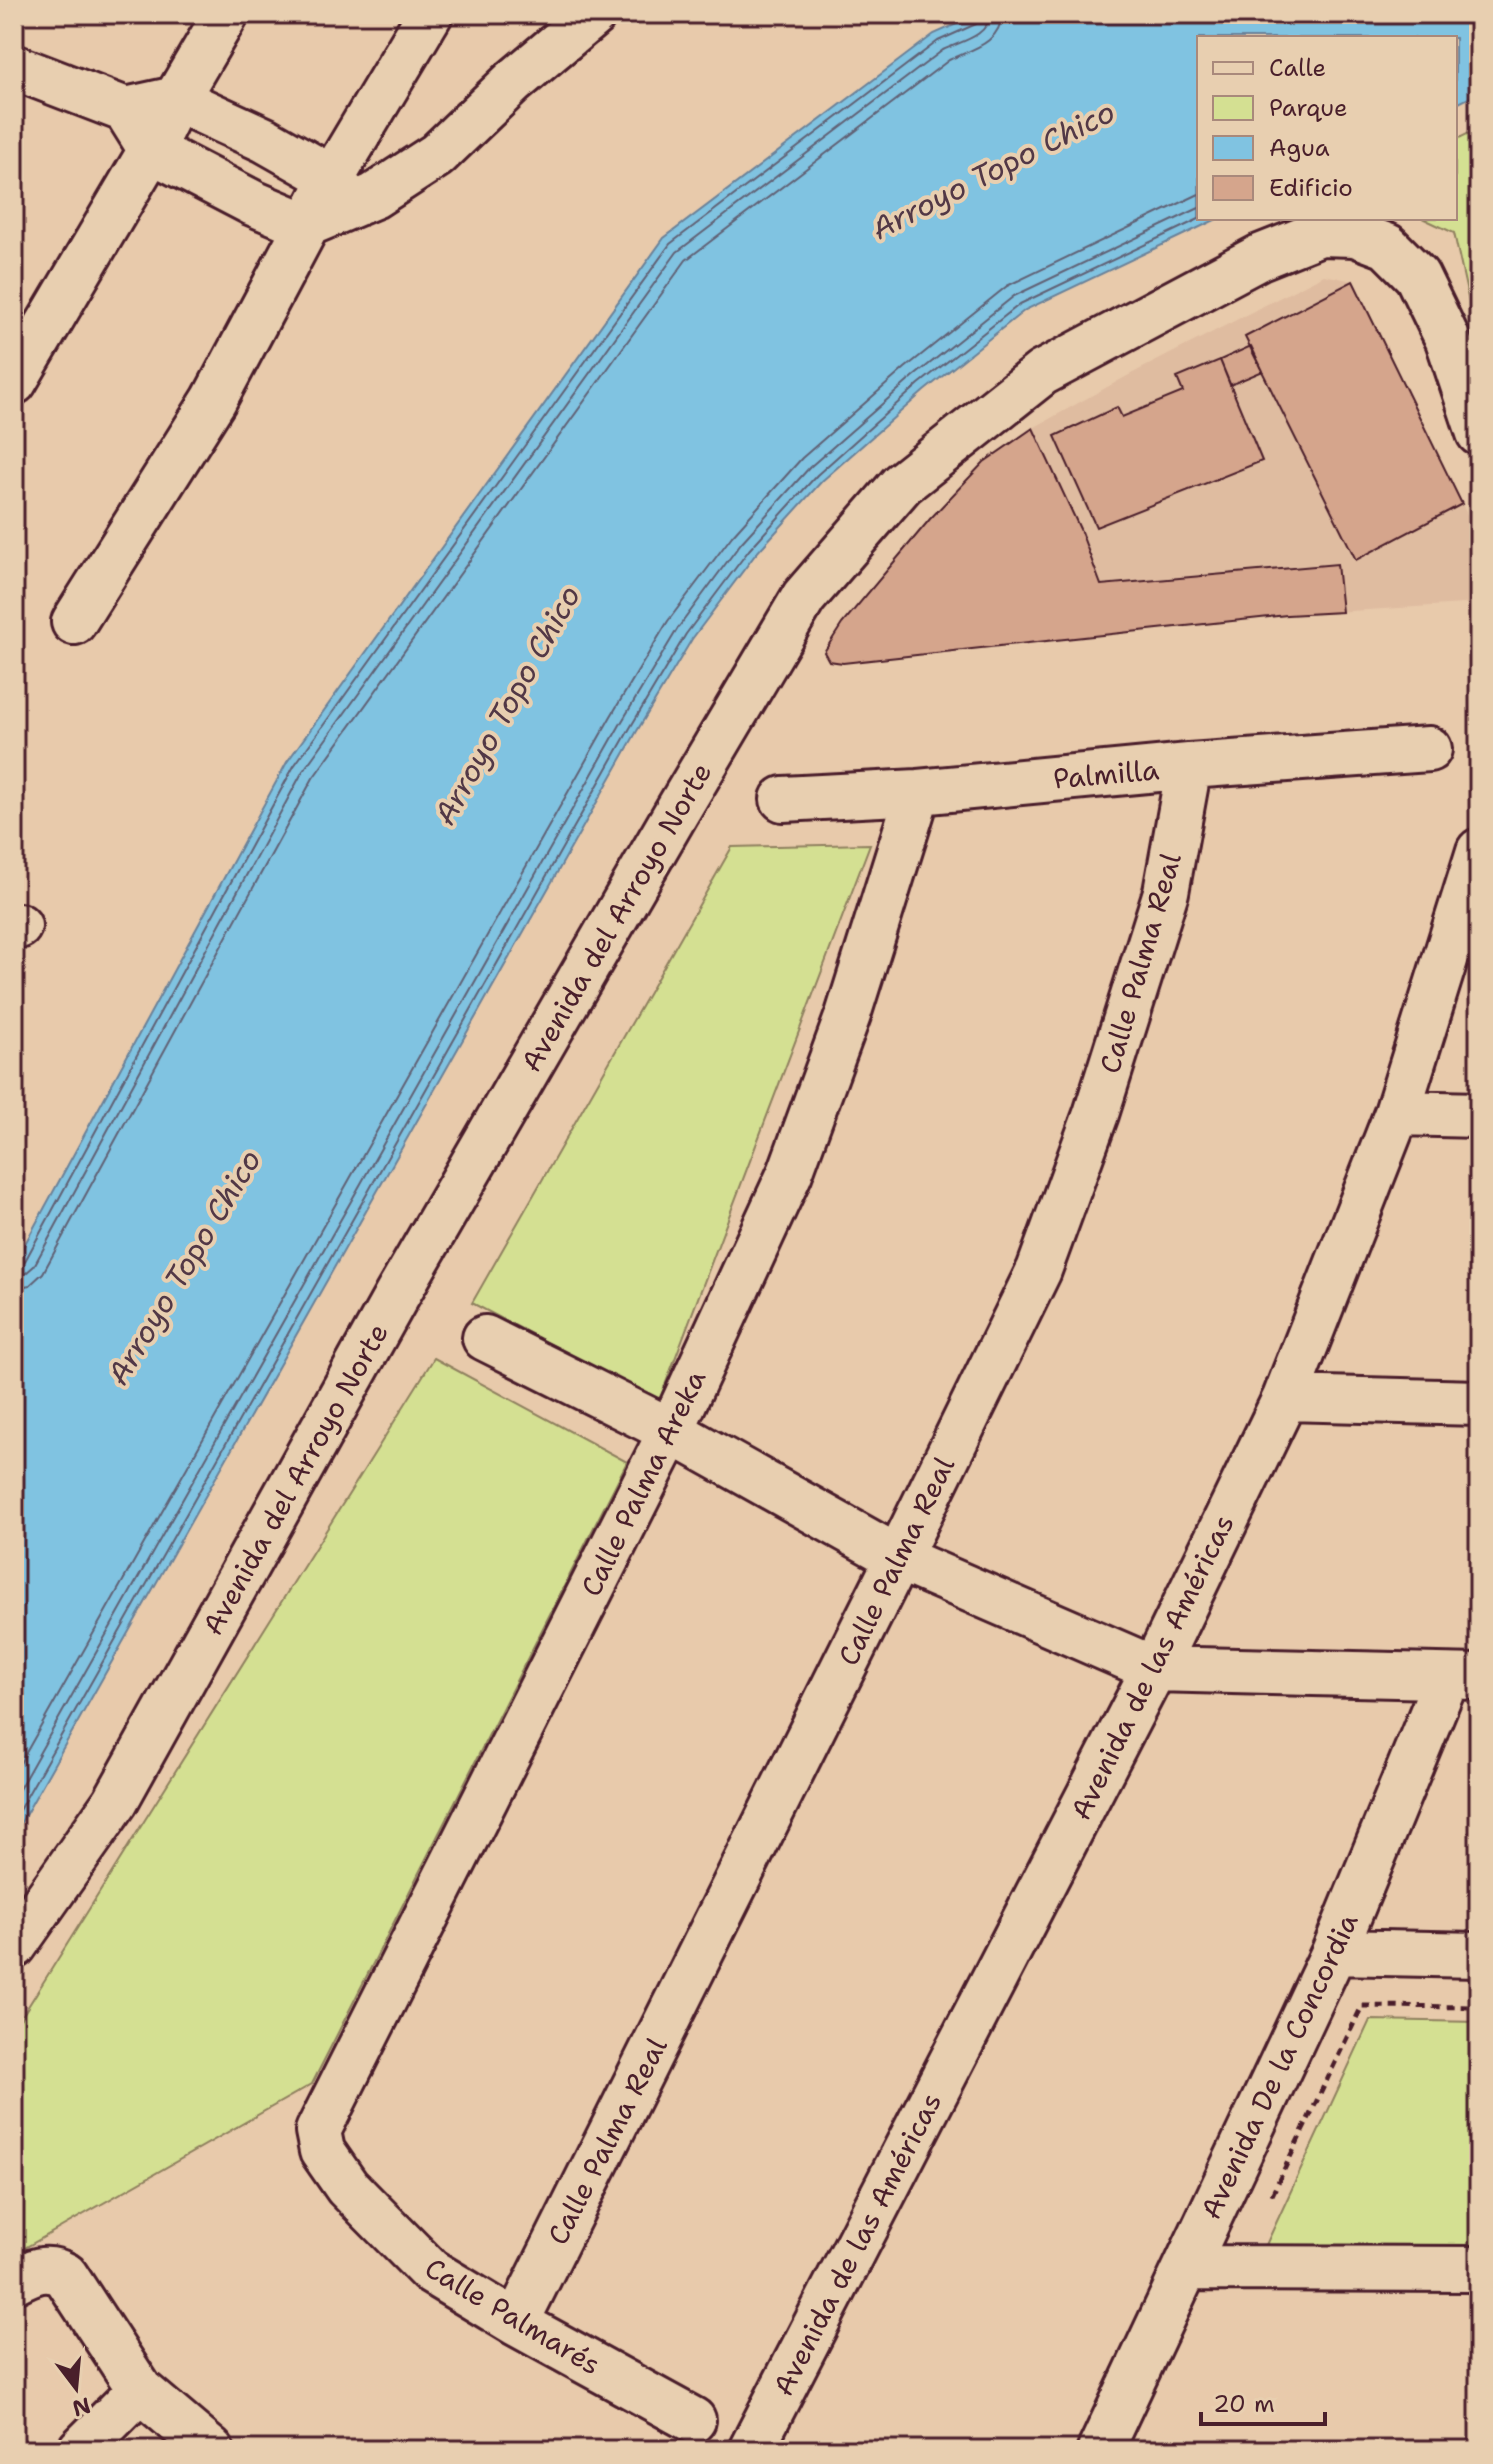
<svg xmlns="http://www.w3.org/2000/svg" width="1493" height="2464" font-family="'Shantell Sans',sans-serif">
	<style>
		.built { fill: #dfbca0 }
		.green { fill: #d4e092; stroke: #8f805e; stroke-width: 2 }
		.water { fill: #80c3e1; stroke: #6a8198; stroke-width: 2 }
		.lines { fill: none; stroke-linecap: round; stroke-linejoin: round }
		.shore { stroke: #606174; stroke-width: 2 }
		.building { fill: #d5a58c; stroke: #4a1f2b; stroke-width: 2 }
		.street-casing { stroke: #4a1f2b; stroke-width: 50 }
		.path { stroke: #4a1f2b; stroke-width: 5; stroke-dasharray: 8 6; stroke-linecap: butt }
		.street { stroke: #e8cfb0; stroke-width: 44 }
		.labels { text-anchor: middle; dominant-baseline: central; stroke-width: 8; stroke-linejoin: round; paint-order: stroke }
		.street-label { font-size: 28px; fill: #4a1f2b; stroke: #e8cfb0 }
		.water-label { font-size: 30px; font-style: italic; fill: #523846; stroke: #e8cfb0 }
	</style>
	<rect width="100%" height="100%" fill="#e8caab"/>
	<filter id="ink" filterUnits="userSpaceOnUse"><feTurbulence type="fractalNoise" baseFrequency=".0125" numOctaves="2"/><feDisplacementMap in="SourceGraphic" scale="16" xChannelSelector="R" yChannelSelector="G"/><feConvolveMatrix kernelMatrix="1 2 1 2 8 2 1 2 1" color-interpolation-filters="sRGB"/></filter>
	<g filter="url(#ink)">
		<path class="built" d="M1324,275L1353,281L1462,504L1479,539V603L1287,615L843,663L829,661L824,652L842,624L930,519L984,462L1033,428L1129,375Z"/>
		<path class="green" d="M1479,128V311H1471L1454,233L1422,218H1455V140Z
			M870,844L659,1401L472,1303L732,847Z
			M434,1358L627,1462L312,2084L14,2254V2029Z
			M1370,2020L1479,2022V2245L1265,2247Z"/>
		<path class="water" d="M979,14H1479V93L1455,105V38H1199V218H1219L1025,310L924,391L822,481L755,555L692,639L637,731L14,1835V1264L287,762L664,238L934,34Z"/>
		<g class="lines">
			<path class="shore" d="M14,1266L20,1265L25,1261L294,766L670,244L938,41L976,24L979,14
				M14,1276L26,1273L34,1266L303,771L677,252L943,50C961,41 988,37 990,14
				M14,1288L30,1285L43,1273L313,778L686,260L949,60C972,49 1000,44 1002,14
				M14,1774L611,716L668,621L732,536L802,458L905,368L1007,286L1199,194
				M14,1798L621,723L678,628L741,543L810,467L913,377L1014,296L1199,208
				M14,1819L630,728L686,634L749,550L817,475L919,384L1020,304L1201,218"/>
		</g>
		<path class="building" d="M1353,281L1462,504L1356,560L1245,337Z
			M1251,346L1263,371L1230,385L1220,360Z
			M1220,360L1262,461L1096,527L1055,436L1117,407L1122,417L1183,392L1177,378Z
			M1033,428L1080,529L1101,585L1337,564L1342,612L1287,615L843,663L829,661L824,652L842,624L930,519L984,462Z"/>
		<g class="lines">
			<g class="street-casing">
				<path id="street" d="M14,67L126,110L176,99L265,140L332,178L348,200
					M126,110L151,150L253,203L305,225L374,196L437,155L513,82L594,14
					M14,382L151,150L176,99L226,14
					M74,622L214,400L332,178L430,14
					M783,799L918,792L1189,766L1429,749
					M14,927L19,926
					M1397,1113L1479,1115
					M485,1338L671,1431L898,1558L1154,1669L1479,1677
					M1285,1398L1479,1403
					M14,1946L115,1802L397,1295L676,813L804,597L902,484L1042,373L1260,257L1320,233L1355,234L1387,246L1417,276L1448,340L1479,433
					M1334,1952L1479,1955
					M1186,2268L1479,2269
					M14,2281C31,2272 46,2264 65,2275L140,2390L211,2450
					M516,2323L898,1558L1039,1270L1096,1114L1166,892L1189,766
					M693,2420L516,2323L430,2271L347,2187L322,2151L318,2131L671,1431L790,1173L848,1015L918,792
					M80,2450L140,2390
					M751,2450L1154,1669L1285,1398L1397,1113L1479,851
					M1100,2450L1334,1952L1447,1677"/>
			</g>
			<path class="path" d="M1272,2195L1362,2006L1479,2007"/>
			<use href="#street" class="street"/>
		</g>
	</g>
	<g class="labels">
		<g class="street-label">
			<text transform="translate(1106 774) rotate(-5)">Palmilla</text>
			<text transform="translate(616 917) rotate(-60)">Avenida del Arroyo Norte</text>
			<text transform="translate(1140 963) rotate(-74)">Calle Palma Real</text>
			<text transform="translate(295 1479) rotate(-61)">Avenida del Arroyo Norte</text>
			<text transform="translate(643 1483) rotate(-64)">Calle Palma Areka</text>
			<text transform="translate(896 1561) rotate(-64)">Calle Palma Real</text>
			<text transform="translate(1152 1667) rotate(-64)">Avenida de las Américas</text>
			<text transform="translate(1279 2066) rotate(-65)">Avenida De la Concordia</text>
			<text transform="translate(607 2141) rotate(-63)">Calle Palma Real</text>
			<text transform="translate(857 2244) rotate(-63)">Avenida de las Américas</text>
			<text transform="translate(513 2316) rotate(31)">Calle Palmarés</text>
		</g>
		<g class="water-label">
			<text transform="translate(993 170) rotate(-27)">Arroyo Topo Chico</text>
			<text transform="translate(507 705) rotate(-61)">Arroyo Topo Chico</text>
			<text transform="translate(184 1267) rotate(-59)">Arroyo Topo Chico</text>
		</g>
	</g>
	<rect width="1493" height="2464" fill="none" stroke="#e8cfb0" stroke-width="48"/>
	<rect x="24" y="24" width="1445" height="2416" fill="none" stroke="#4a1f2b" stroke-width="3" filter="url(#ink)"/>
	<rect x="1197" y="36" width="260" height="184" fill="#e8cfb0" stroke="#a9897b" stroke-width="2"/>
	<rect x="1213" y="62" width="40" height="12" fill="#e8cfb0" stroke="#a9897b" stroke-width="2"/>
	<text x="1269" y="76" font-size="24" fill="#4a1f2b">Calle</text>
	<rect x="1213" y="96" width="40" height="24" fill="#d4e092" stroke="#a9897b" stroke-width="2"/>
	<text x="1269" y="116" font-size="24" fill="#4a1f2b">Parque</text>
	<rect x="1213" y="136" width="40" height="24" fill="#80c3e1" stroke="#a9897b" stroke-width="2"/>
	<text x="1269" y="156" font-size="24" fill="#4a1f2b">Agua</text>
	<rect x="1213" y="176" width="40" height="24" fill="#d5a58c" stroke="#a9897b" stroke-width="2"/>
	<text x="1269" y="196" font-size="24" fill="#4a1f2b">Edificio</text>
	<g transform="translate(76 2388) rotate(164)" stroke="#e8cfb0" stroke-width="6" paint-order="stroke">
	<path d="M0-6L14 30L0 20L-14 30Z" fill="#4a1f2b"/>
	<text y="-12" font-size="22" font-weight="bold" text-anchor="middle" fill="#4a1f2b">N</text>
	</g>
	<path d="M1201 2412v12h124v-12" fill="none" stroke="#4a1f2b" stroke-width="4"/>
	<text x="1213" y="2412" font-size="24" fill="#4a1f2b" stroke="#e8cfb0" stroke-width="6" paint-order="stroke">20 m</text>
</svg>
